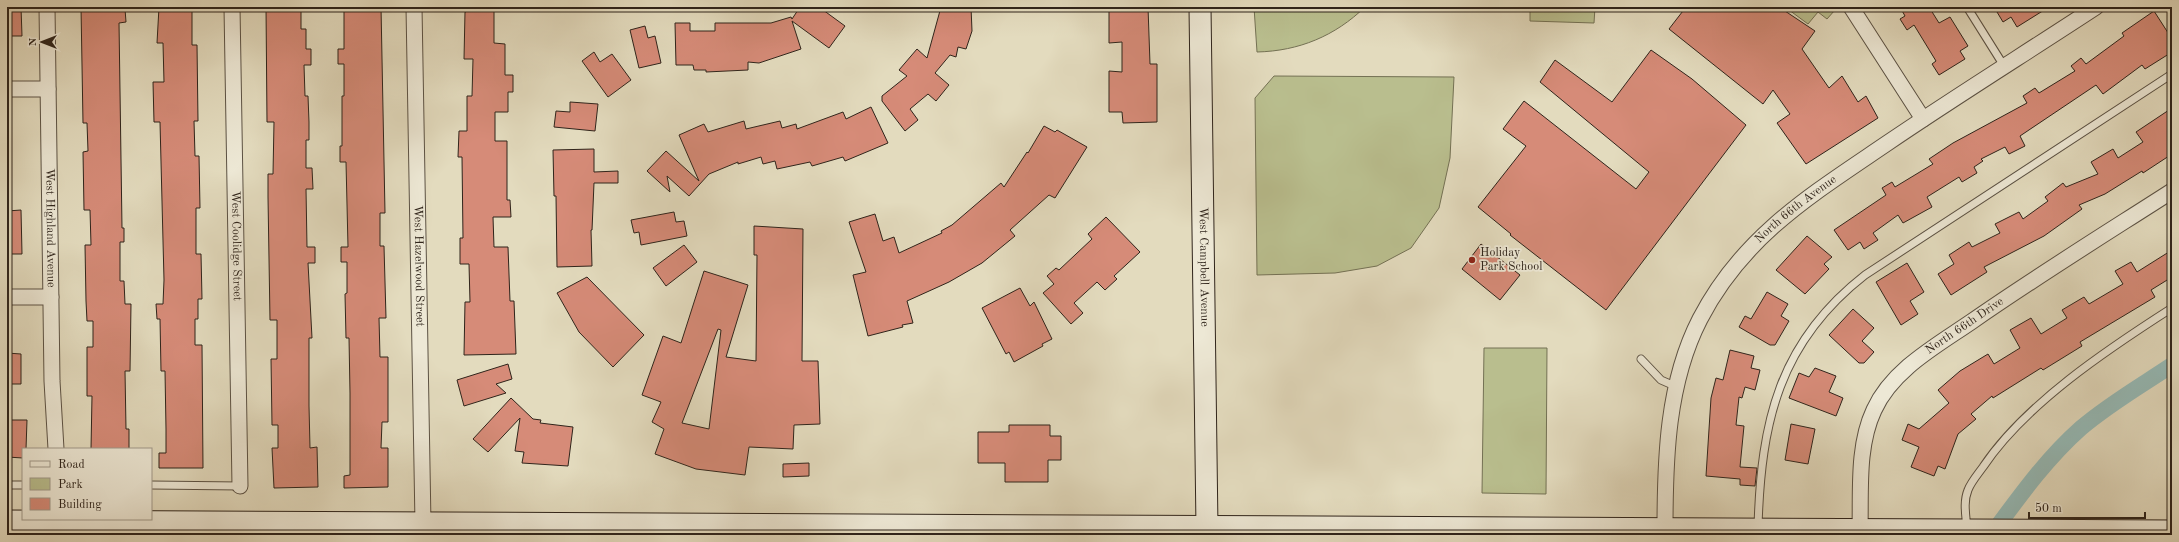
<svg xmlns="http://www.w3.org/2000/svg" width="2179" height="542" font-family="'Old Standard TT',serif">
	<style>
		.green { fill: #b9be8e; stroke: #747154 }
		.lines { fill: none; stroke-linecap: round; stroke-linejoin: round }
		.canal { stroke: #96bab6; stroke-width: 16 }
		.building { fill: #d68b78; stroke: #2f241b; fill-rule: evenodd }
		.lane-casing { stroke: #5c5244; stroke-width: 9 }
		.street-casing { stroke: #5c5244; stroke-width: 17 }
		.secondary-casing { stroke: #2f241b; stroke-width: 23 }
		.lane { stroke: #ede8d5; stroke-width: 7 }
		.street { stroke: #ede8d5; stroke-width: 15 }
		.secondary { stroke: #ede8d5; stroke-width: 21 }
		.poi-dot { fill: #8f2418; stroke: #ede8d5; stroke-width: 1.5 }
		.labels { text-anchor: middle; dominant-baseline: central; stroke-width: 3.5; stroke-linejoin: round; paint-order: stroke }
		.street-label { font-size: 12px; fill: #2f241b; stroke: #ede8d5 }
		.poi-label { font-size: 12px; fill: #2f241b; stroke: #ede8d5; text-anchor: start }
	</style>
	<rect width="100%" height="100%" fill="#e3dbbe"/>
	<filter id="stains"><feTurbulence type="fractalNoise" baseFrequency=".005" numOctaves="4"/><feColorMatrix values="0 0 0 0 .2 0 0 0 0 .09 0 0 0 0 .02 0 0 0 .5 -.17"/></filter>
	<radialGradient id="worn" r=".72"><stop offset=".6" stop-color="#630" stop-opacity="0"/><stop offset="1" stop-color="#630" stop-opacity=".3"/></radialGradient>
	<path class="green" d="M1254,7H1365C1335,36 1299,51 1257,52Z
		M1530,7H1595L1594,23L1530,21Z
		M1785,7H1833L1835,10L1827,19L1818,12L1808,24Z
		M1274,76L1454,77L1450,158L1439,208L1411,248L1377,266L1335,273L1257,275L1255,98Z
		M1484,348H1547L1546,494L1482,493Z"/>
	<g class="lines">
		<path class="canal" d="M1991,535C2019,497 2046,459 2081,428C2109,404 2142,385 2172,365"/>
	</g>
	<path class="building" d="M7,7H21L22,36H7Z
		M81,7H119V9H125L126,22L119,23L122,228H124V242H120V281H124L125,304H131L130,371H125L126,429H129V449H91L92,396H87V347H93V321H87L86,301L85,245H91L90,210H84L83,152L88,151L87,123H83Z
		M159,7H192V45H197L198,121H194L195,156H199L200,208H196V254H201L202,299H198V319H195V345H202L203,468H159V453H166V429L165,371H161L160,319H157L156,304H163L164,280L160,122H154L153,82H164L163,43H157Z
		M266,7H297V10H301V29H306V49H311V65H304L305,96H308L309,122V140H306V168H312L313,189H306L307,247H315V263H308L312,338H309V406L310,448L317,447L318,487L274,488L272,448H278V425H272L271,359H277V320H270L268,197V174H273L274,122H267Z
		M344,7H381L385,213H380V246H384L386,318H379L380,357H388V422H382L381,448H388V487L344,488V476L350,475V393L349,338H346L345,294L347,293V262H341V247H348L346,162H340V146H342V96H344V64H338V49H344Z
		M467,7H494V43L505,44V75H513V92H508V112H495V141H507V200H510L511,217H493L494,247H508L510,301H514L516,354L464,355L465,302H470L469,264H460V238H463L462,157H458L459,131H467V96H472L473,59H464L465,12H466Z
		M800,7H819L845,26L829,48L792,21L801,49L759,63L748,62V70L706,72V70H694L693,65H676L675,23H690V31H715V23H771L791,17L792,19Z
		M941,7H971L972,31L966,49L958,47L956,57L950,55L935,73L949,85L936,101L928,94L910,109L918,120L905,131L882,101V96L907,76L899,70L917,49L927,58Z
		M1109,7H1148L1150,64H1157V122L1123,123L1122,112H1109V71L1122,72V42L1109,43Z
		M1686,7H1779L1815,31L1802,49L1829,88L1842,76L1858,102L1866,96L1878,118L1806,164L1777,123L1790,114L1773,90L1763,104L1669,29Z
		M1900,7H1929L1939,23L1950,17L1968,46L1960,51L1965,59L1939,75L1932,64L1936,61L1914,25L1907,30L1900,19L1905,16Z
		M1994,7H2049L2017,27L2011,17L2003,22Z
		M2154,11L2172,39V52L2145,69L2142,65L2103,94L2096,85L2020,136L2025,146L2009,154L2005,147L1981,159L1983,161L1974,167L1977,173L1962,182L1959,177L1927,197L1932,207L1903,223L1898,215L1873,233L1878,240L1864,249L1860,242L1848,250L1834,230L1886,195L1882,188L1892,182L1895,187L1933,164L1929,159L1953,143L2027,103L2023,96L2035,88L2039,93L2075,71L2071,66L2081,58L2086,64L2124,36L2122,33Z
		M645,26L648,38L655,36L661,63L639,68L630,30Z
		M1651,50L1692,79L1746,125L1606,310L1510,235L1511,234L1478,207L1526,146L1503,129L1524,101L1636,189L1649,172L1540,82L1555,60L1612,102Z
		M594,52L600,62L612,54L631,80L608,97L582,61Z
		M570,102L598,104L595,131L554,127L556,111L570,112Z
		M871,107L888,143L845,161L843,157L812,166L810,162L777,169L775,161L763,164L761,157L738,164V162L709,174L689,196L667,176L670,192L647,171L666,151L699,181L679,135L704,124L708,132L744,121L746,129L780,121L782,128L796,124L797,129L843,112L846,119Z
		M2172,108V154L2143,173L2142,171L2105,194L2079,205L2082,209L2044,236L1984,267L1987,272L1951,295L1938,274L1954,264L1949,255L1969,242L1972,247L2000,233L1995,224L2019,212L2023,219L2048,201L2045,197L2063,183L2066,187L2098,174L2091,162L2113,149L2118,158L2143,142L2136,132Z
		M1044,126L1055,132L1057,130L1087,147L1055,198L1049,195L1010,230L1015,236L982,263L949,282L907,301L913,323L902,325L903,327L868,336L853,275L866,272L849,222L875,214L883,241L894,237L899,253L942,233L941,231L952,225L1001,183L1004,187L1027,152L1028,153Z
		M594,149V172L618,171V183H594L592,230H591L592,266L557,267L556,196H554L553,150Z
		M21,210L22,254H7V211Z
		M674,212L676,222L684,221L687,236L641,245L639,232L634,233L631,220Z
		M1106,217L1140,252L1114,276L1117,279L1105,290L1097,282L1074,303L1083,313L1071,324L1043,293L1054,284L1047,276L1056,268L1059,270L1092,239L1088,234Z
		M754,226L803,229L802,361H818L820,424L794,425L793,449L749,447L745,475L696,469L655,454L664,429L652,422L661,402L642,395L663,336L681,343L704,271L748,285L726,357L756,361L757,255H754ZM718,329L721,330L709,429L682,423Z
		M1807,236L1832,257L1824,264L1829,269L1805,294L1776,270Z
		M1481,244L1520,275L1500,300L1462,269Z
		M684,245L697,262L666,286L653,268Z
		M2172,250V277L2151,290L2155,297L2080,342L2082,346L2043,370L2041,368L1993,398L1992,396L1971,414L1976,419L1958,434L1945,469L1938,466L1934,476L1911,467L1919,447L1902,440L1908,424L1919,429L1949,403L1938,390L1960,371L1988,354L1994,364L2020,348L2010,330L2031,318L2041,334L2067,318L2062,310L2084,297L2089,304L2123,284L2115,271L2131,262L2137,272Z
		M1907,263L1924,292L1910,301L1918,314L1901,325L1876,282Z
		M587,277L644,335L613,367L579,332L557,293Z
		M1020,288L1030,306L1034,302L1052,339L1042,344L1043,346L1014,362L1009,352L1006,354L982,308Z
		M1767,292L1788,304L1781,316L1789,321L1775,345H1770L1739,327L1745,316L1751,319Z
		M1853,309L1874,328L1862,341L1874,352L1864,363H1859L1829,335Z
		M1730,350L1754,356L1751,368L1760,370L1755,390L1745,387L1742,398L1739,397L1736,425L1744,426L1740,467L1757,468L1755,486L1740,485V479L1706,476L1711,398L1716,378L1723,380Z
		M7,353L21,354V384H7Z
		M508,364L512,379L496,384L506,393L464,406L457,380Z
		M1815,368L1836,376L1829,392L1843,398L1836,416L1789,398L1799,373L1809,377Z
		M511,398L533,419L541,420L540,423L573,427L568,466L522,463L524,452L515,451L520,418L488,452L473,439Z
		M7,420H27L26,449H23V458L7,457Z
		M1791,424L1815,429L1808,464L1785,460Z
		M1009,425H1050V436H1061V460H1048V482H1005V463H978V432H1009Z
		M809,463V476L783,477V464Z"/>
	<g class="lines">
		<g class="lane-casing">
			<path id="lane" d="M1967,7L2004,66
				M1641,359L1661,380L1677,387
				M7,485H23
				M151,485L240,486
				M1758,527C1761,422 1779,342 1865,275L2172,74
				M1967,529C1966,516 1963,502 1968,490C1971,482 1978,474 1983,467C2025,404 2108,349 2172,308"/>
		</g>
		<g class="street-casing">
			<g id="street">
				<path id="s1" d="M47,7L52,381L56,449"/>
				<path id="s2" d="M232,7L240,486"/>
				<path id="s3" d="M414,7L423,524"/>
				<path d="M1851,7L1923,119"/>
				<path d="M7,89H48"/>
				<path d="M7,297H51"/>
				<path id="s4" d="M1665,529C1665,459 1667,383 1700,319C1743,236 1811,195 1886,144C1955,97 2026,53 2096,7"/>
				<path id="s5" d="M1860,530C1861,491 1857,446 1874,410C1892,370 1936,346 1971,322C2037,276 2105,234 2172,191"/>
			</g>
		</g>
		<g class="secondary-casing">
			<g id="secondary">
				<path id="s6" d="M1200,7L1207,528"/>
				<path d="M7,521L2172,531"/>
			</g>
		</g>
		<use href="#lane" class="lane"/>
		<use href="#street" class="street"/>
		<use href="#secondary" class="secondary"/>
	</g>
	<circle class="poi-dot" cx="1472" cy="260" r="4"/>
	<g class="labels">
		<g class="street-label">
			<text stroke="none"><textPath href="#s4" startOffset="362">North 66th Avenue</textPath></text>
			<text stroke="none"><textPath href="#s1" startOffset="221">West Highland Avenue</textPath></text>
			<text stroke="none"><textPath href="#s2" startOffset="239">West Coolidge Street</textPath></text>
			<text stroke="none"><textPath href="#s3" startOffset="259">West Hazelwood Street</textPath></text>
			<text stroke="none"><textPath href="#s6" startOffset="260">West Campbell Avenue</textPath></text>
			<text stroke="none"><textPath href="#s5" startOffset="247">North 66th Drive</textPath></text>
		</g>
		<g class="poi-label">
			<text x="1480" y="253">Holiday<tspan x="1480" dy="14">Park School</tspan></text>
		</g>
	</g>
	<rect width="2179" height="542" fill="none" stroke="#e3dbbe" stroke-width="24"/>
	<rect x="8" y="8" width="2163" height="526" fill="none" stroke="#2f241b" stroke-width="2"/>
	<rect x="12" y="12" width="2155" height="518" fill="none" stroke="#2f241b"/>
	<rect x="22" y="448" width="130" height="72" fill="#ede8d5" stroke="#a19a8b"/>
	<rect x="30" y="461" width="20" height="6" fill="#ede8d5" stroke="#a19a8b"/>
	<text x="58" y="468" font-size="12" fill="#2f241b">Road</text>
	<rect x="30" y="478" width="20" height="12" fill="#b9be8e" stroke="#a19a8b"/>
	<text x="58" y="488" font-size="12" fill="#2f241b">Park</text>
	<rect x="30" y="498" width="20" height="12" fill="#d68b78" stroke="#a19a8b"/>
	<text x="58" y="508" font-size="12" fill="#2f241b">Building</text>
	<g transform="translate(42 42) rotate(270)" stroke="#ede8d5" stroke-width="3" paint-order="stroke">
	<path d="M0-3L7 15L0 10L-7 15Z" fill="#2f241b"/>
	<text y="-6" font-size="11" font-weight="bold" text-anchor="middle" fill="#2f241b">N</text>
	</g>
	<path d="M2029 512v6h116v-6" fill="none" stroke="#2f241b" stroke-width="2"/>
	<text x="2035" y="512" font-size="12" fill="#2f241b" stroke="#ede8d5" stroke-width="3" paint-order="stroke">50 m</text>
	<rect width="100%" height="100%" filter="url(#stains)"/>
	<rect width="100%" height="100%" fill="url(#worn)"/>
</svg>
